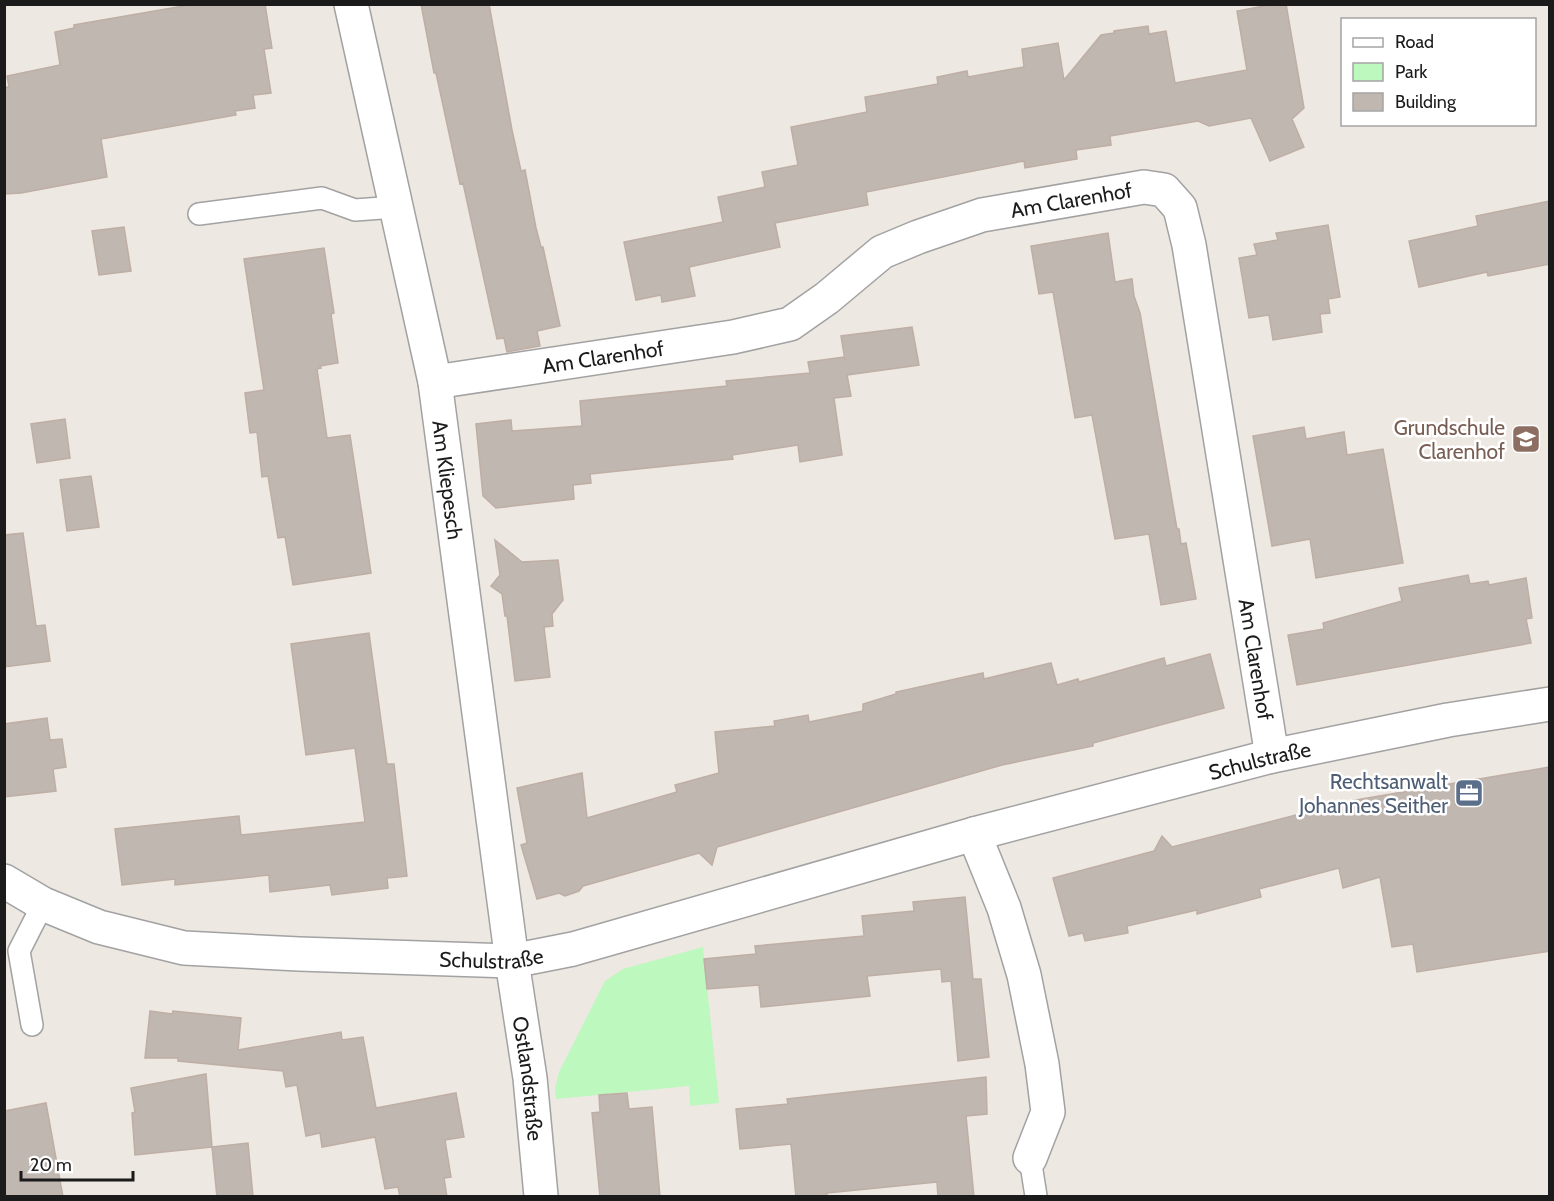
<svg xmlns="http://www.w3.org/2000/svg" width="1554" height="1201" font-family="Cabin,sans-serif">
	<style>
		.park { fill: #bdf8bf }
		.building { fill: #c1b7b1; stroke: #beaea4; stroke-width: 1.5 }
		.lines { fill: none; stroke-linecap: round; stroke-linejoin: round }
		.lane-casing { stroke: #a2a2a2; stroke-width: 24 }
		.street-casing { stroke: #a2a2a2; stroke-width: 36 }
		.lane { stroke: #fff; stroke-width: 21 }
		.street { stroke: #fff; stroke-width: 33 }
		.labels { text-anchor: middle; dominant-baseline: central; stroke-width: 5; stroke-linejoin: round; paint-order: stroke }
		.street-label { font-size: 21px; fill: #1b1b1b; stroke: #fff }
		.education-label { font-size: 21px; fill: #785e54; stroke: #fff; text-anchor: end }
		.service-label { font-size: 21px; fill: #4e5e75; stroke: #fff; text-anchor: end }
	</style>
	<rect width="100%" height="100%" fill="#ede8e1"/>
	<path class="park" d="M703,947L719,1103L690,1106L689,1086L556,1099L555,1089L559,1072L605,981L623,969Z"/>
	<path class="building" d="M195,4H265L272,48L264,49L271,93L253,95L255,108L235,111L236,115L101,139L107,177L21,193L4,194V87H9L7,76L60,65L55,32L74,28V25Z
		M421,4H489L512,130L521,171L525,170L536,228L541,247H543L560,326L537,331L540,346L507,352L504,338L497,339L463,183L460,184L436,73H434Z
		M1275,4H1286L1304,108L1292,119L1304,147L1270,161L1251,118L1209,126L1198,121L1110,136L1111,145L1076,150L1077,159L1025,168L1024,161L866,192L868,205L775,223L780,247L689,267L695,296L662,302L661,295L636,300L624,242L723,222L718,197L765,187L762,172L798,165L791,127L867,112L865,97L938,84L937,77L967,71L968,77L1024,67L1022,49L1058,43L1064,80L1101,35L1114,33V31L1148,26L1149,34L1166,31L1175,83L1247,70L1237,11Z
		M1550,201V264L1488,276L1487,272L1419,287L1409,241L1478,226L1476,216Z
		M1328,225L1340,297L1328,299L1330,313L1320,314L1322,332L1273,340L1269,315L1249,318L1239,258L1257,255L1254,244L1278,240L1276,233Z
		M124,227L131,271L99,275L92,231Z
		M1108,233L1115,282L1132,279L1134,296L1140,313L1177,529H1179L1181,544L1186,543L1196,599L1161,605L1149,534L1115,539L1092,415L1075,418L1053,292L1039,294L1031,246Z
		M324,248L334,313L331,314L338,363L320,366L321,368L317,369L327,438L350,435L371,573L293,585L285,537L278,538L268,476L262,477L257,432L250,433L245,393L264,390L244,259Z
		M912,327L919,365L847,375L851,396L834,398L842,455L800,462L798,445L732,455L733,459L590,474L591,483L573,485L574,499L496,508L483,496L476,424L511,420L512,431L582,426L580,401L727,386L726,381L810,373L808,362L844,357L845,360L841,336Z
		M65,419L70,458L37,463L31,424Z
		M1304,427L1306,439L1344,432L1347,455L1383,449L1403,563L1316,578L1310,539L1272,546L1253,436Z
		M91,476L99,527L67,531L60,480Z
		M23,533L36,626L45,625L50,661L4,667V535Z
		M495,540L522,562L558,560L563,600L552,614L553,626L544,627L550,677L515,681L507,616H505L502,594L491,586L500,575Z
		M1468,575L1470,584L1488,581L1489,585L1526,578L1532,618L1526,619L1531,643L1297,685L1288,635L1324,629L1323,623L1402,601L1399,588Z
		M369,633L387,764H394L407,876L387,878L388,888L332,895L330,885L270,892L269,875L175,885V879L122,885L115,829L239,816L241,835L365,822L355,748L306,755L291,644Z
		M1210,654L1224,708L1093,743V746L1002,765L717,847L712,865L699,853L583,886L579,891L565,896L559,893L537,899L521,845L527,843L517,788L582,773L587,818L677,792L675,785L719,773L715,732L775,726L774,721L808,715L809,722L863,711V704L896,694V692L983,673L984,679L1051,663L1057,685L1078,679L1079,682L1164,658L1166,666Z
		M47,718L50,740L62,739L66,767L53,769L56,791L4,797V724Z
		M1550,767V951L1417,972L1413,944L1392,947L1380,877L1343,888L1339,868L1259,889L1261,897L1197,914V910L1127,926L1128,933L1085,941L1083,933L1069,936L1053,878L1154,851L1162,836L1172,847L1350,801Z
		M965,897L973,979H981L989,1057L958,1061L951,981L942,982L941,969L867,976L870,996L761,1007L759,985L707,989L704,959L756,954L755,946L864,936L862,916L914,911L913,902Z
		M150,1011L172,1014L173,1011L241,1018L238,1050L341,1032L342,1040L363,1037L376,1108L456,1093L464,1137L445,1140L451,1177L444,1178L447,1197H400L398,1187L385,1189L375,1137L322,1147L320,1133L306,1136L297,1085L286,1087L283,1071L178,1061V1058H145Z
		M206,1074L212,1147L248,1143L253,1197H217L212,1147L135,1155L132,1113L135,1112L131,1088Z
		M986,1077L987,1114L966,1116L974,1197H938L937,1182L827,1193V1197H796L791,1144L740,1149L736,1109L788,1104L787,1099Z
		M627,1093L629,1109L652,1107L660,1197H600L592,1113L600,1112L599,1095Z
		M46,1103L63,1197H4V1111Z"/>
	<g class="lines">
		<g class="lane-casing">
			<path id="lane" d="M199,214L322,198L355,210L396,207
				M32,1025L19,951L43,904
				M1030,1158L1036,1196"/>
		</g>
		<g class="street-casing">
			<g id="street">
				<path id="s1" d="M351,4L435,382L512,961L530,1078L541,1196"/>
				<path id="s2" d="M435,382L733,337L790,324L827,298L882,252L918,237L982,215L1144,187L1164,190L1180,208L1189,245L1272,756"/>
				<path d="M974,834L1004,908L1024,975L1042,1064L1048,1112L1030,1158"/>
				<path id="s3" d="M4,881L43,904L99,927L184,948L299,954L512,961L573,949L974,834L1272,756L1448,720L1550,704"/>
			</g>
		</g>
		<use href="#lane" class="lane"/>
		<use href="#street" class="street"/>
	</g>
	<defs>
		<g id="school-square" transform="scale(1.5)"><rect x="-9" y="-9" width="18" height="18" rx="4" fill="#8d6e63" stroke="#fff"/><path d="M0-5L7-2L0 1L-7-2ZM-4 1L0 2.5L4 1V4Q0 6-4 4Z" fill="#fff"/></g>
		<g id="office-square" transform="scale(1.5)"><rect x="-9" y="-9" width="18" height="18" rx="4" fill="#5c6f8a" stroke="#fff"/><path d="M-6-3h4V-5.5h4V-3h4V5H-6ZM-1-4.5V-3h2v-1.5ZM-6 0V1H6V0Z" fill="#fff"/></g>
	</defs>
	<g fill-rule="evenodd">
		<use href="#school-square" x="1526" y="439"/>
		<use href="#office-square" x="1469" y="793"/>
	</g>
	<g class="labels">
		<g class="street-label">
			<text stroke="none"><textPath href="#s2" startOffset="674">Am Clarenhof</textPath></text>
			<text stroke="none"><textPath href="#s2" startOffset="170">Am Clarenhof</textPath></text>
			<text stroke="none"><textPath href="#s1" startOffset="486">Am Kliepesch</textPath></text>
			<text stroke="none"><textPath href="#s2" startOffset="1250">Am Clarenhof</textPath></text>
			<text stroke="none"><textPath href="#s3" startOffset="1296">Schulstraße</textPath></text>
			<text stroke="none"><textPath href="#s3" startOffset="501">Schulstraße</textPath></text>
			<text stroke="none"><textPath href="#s1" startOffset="1090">Ostlandstraße</textPath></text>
		</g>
		<g class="education-label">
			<text x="1505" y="427">Grundschule<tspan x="1505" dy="24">Clarenhof</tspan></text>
		</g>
		<g class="service-label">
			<text x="1448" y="781">Rechtsanwalt<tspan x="1448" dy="24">Johannes Seither</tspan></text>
		</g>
	</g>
	<rect width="1554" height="1201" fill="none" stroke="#1b1b1b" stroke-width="12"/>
	<rect x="1341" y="18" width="195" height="108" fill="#ffffff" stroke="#a4a4a4" stroke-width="1.5"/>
	<rect x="1353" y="38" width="30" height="9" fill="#ffffff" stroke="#a4a4a4" stroke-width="1.5"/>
	<text x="1395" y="48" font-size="18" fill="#1b1b1b">Road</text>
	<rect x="1353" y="63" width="30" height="18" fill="#bdf8bf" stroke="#a4a4a4" stroke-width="1.5"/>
	<text x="1395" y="78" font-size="18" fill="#1b1b1b">Park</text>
	<rect x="1353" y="93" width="30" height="18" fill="#c1b7b1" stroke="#a4a4a4" stroke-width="1.5"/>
	<text x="1395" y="108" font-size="18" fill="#1b1b1b">Building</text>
	<path d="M21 1171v9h112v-9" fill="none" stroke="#1b1b1b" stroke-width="3"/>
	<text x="30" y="1171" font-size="18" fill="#1b1b1b" stroke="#ffffff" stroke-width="4.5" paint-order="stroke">20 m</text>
</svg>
